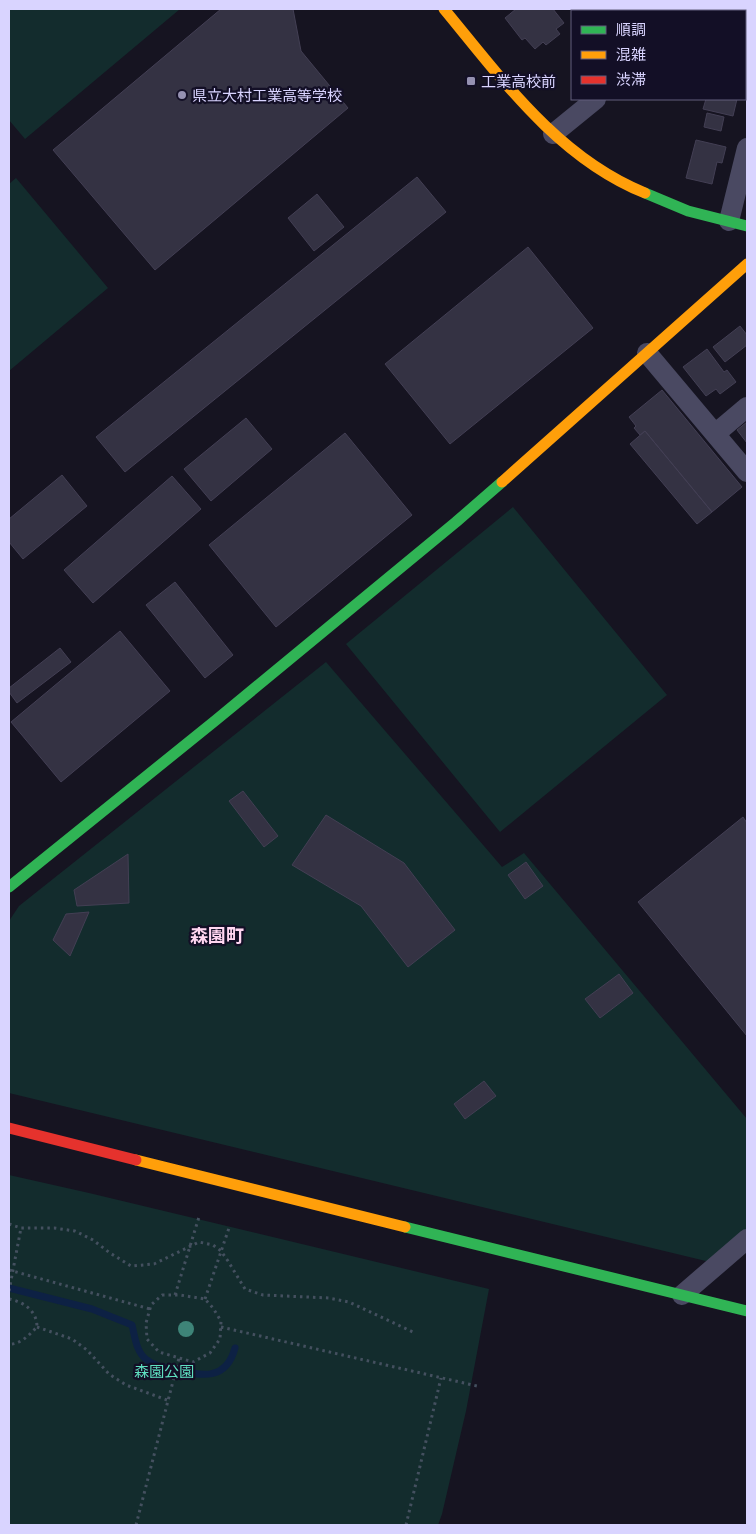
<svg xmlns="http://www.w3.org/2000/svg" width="756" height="1534" font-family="'IBM Plex Sans','Noto Sans JP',sans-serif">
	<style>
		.green { fill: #132c2d }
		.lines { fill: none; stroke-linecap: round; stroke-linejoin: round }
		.stream { stroke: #0d2144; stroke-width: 7 }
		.building { fill: #343243; stroke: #433f54 }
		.path { stroke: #44505f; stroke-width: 3; stroke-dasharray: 2.5 4; stroke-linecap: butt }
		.street { stroke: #4a4962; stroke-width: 20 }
		.fast { stroke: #30b455; stroke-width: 11 }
		.slow { stroke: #ff9f0a; stroke-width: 11 }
		.jam { stroke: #e5322d; stroke-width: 11 }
		.tree { fill: #3e8478 }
		.poi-dot { fill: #9591b1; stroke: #130f26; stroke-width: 2 }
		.labels { text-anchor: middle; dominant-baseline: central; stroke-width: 4.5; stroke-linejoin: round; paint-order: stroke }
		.poi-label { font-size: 15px; fill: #d9d4ff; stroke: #130f26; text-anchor: start }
		.park-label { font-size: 15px; fill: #5fe0c0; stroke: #130f26 }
		.quarter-label { font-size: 18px; font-weight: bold; fill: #ffd6f0; stroke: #130f26 }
	</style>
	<rect width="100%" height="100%" fill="#161421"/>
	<path class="green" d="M9,9H180L25,139L9,120Z
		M16,178L108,288L9,371V184Z
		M513,507L667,695L500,832L346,644Z
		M326,662L502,867L524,853L747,1119V1229L710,1262L9,1093V921L19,906Z
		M9,1175L89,1193L489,1289L466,1411L442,1514L438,1525H9Z"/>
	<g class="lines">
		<path class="stream" d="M9,1288L92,1309L132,1325C135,1337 136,1352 147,1360C155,1367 166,1368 176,1370C202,1376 226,1381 235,1348"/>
	</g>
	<path class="building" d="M221,9H293L301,51L348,108L155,270L53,150Z
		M516,9H553L564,23L556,29L560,34L546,45L543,42L535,49L525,38L522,40L505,18Z
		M730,9H747V27H745V11H729Z
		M706,99H737L733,116L703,109Z
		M707,113L724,117L721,131L704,127Z
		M696,140L726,147L722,163L717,162L712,184L686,178Z
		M417,177L446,212L125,472L96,437Z
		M317,194L344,227L314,251L288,218Z
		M528,247L593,328L450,444L385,364Z
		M740,326L747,335V345L725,362L713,347Z
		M707,349L724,372L727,370L736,382L720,394L716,389L706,396L683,367Z
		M662,390L742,487L712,512L645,431L640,435L634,428L636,426L629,417Z
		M246,418L272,449L211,501L184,469Z
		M747,422V443L737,430Z
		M645,431L712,512L697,524L630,444Z
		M345,433L412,515L276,627L209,545Z
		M62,475L87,506L23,559L9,542V519Z
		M172,476L201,509L93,603L64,570Z
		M175,582L233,655L205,678L146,605Z
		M120,631L170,691L61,782L11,722Z
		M60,648L71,662L17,703L9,692V688Z
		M243,791L278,836L264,847L229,801Z
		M326,815L404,863L455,930L408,967L361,906L292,865Z
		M743,817L747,823V1036L638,902Z
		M128,854L129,903L77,906L74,890Z
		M526,862L543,886L525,899L508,875Z
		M89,912L70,956L53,940L66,914Z
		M619,974L633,993L600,1018L585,999Z
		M484,1081L496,1096L465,1119L454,1104Z"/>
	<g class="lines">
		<path class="path" d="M9,1224L21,1228H54L75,1231L93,1240L110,1253L131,1266L154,1264L199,1242L213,1245L221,1251L228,1261L245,1289L263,1295L329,1298L349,1302L415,1333
			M9,1270L150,1309
			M9,1291L21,1228
			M162,1295H180L205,1299L213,1308L221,1321L220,1339L210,1353L193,1362L159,1352L147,1339L146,1323L151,1305Z
			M175,1295L199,1217
			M9,1299C24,1302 37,1311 37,1327C29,1335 20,1345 9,1344
			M205,1299L230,1225
			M37,1327L72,1339L87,1350L109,1374L126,1385L167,1400
			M221,1327L477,1386
			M136,1525L179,1358
			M406,1525L441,1378"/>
		<path class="street" d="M701,11L704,9
			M553,134L596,99
			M729,221L747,148
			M647,353L747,472
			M715,434L747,407
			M682,1295L747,1239"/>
		<path class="fast" d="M645,193L688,211L747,226
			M9,887L216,720L456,522L502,482
			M405,1227L747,1311"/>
		<path class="slow" d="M444,9C502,79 558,158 645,193
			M502,482L747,264
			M136,1160L405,1227"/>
		<path class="jam" d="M9,1128L136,1160"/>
	</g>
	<circle class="tree" cx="186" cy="1329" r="8"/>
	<g class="poi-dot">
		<rect x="466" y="76" width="10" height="10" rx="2.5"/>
		<circle cx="182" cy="95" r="5"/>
	</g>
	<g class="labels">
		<g class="poi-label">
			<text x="481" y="81">工業高校前</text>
			<text x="192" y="95">県立大村工業高等学校</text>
		</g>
		<g class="park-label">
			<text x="164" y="1371">森園公園</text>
		</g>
		<g class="quarter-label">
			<text x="217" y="935">森園町</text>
		</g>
	</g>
	<rect width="756" height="1534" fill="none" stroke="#d9d4ff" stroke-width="20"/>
	<rect x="571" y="10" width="175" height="90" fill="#130f26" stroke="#625e7d"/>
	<rect x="581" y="26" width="25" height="8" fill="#30b455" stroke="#625e7d"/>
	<text x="616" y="35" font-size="15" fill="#d9d4ff">順調</text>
	<rect x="581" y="51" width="25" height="8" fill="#ff9f0a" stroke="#625e7d"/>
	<text x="616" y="60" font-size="15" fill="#d9d4ff">混雑</text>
	<rect x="581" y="76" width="25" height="8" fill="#e5322d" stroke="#625e7d"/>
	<text x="616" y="85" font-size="15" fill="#d9d4ff">渋滞</text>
</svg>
